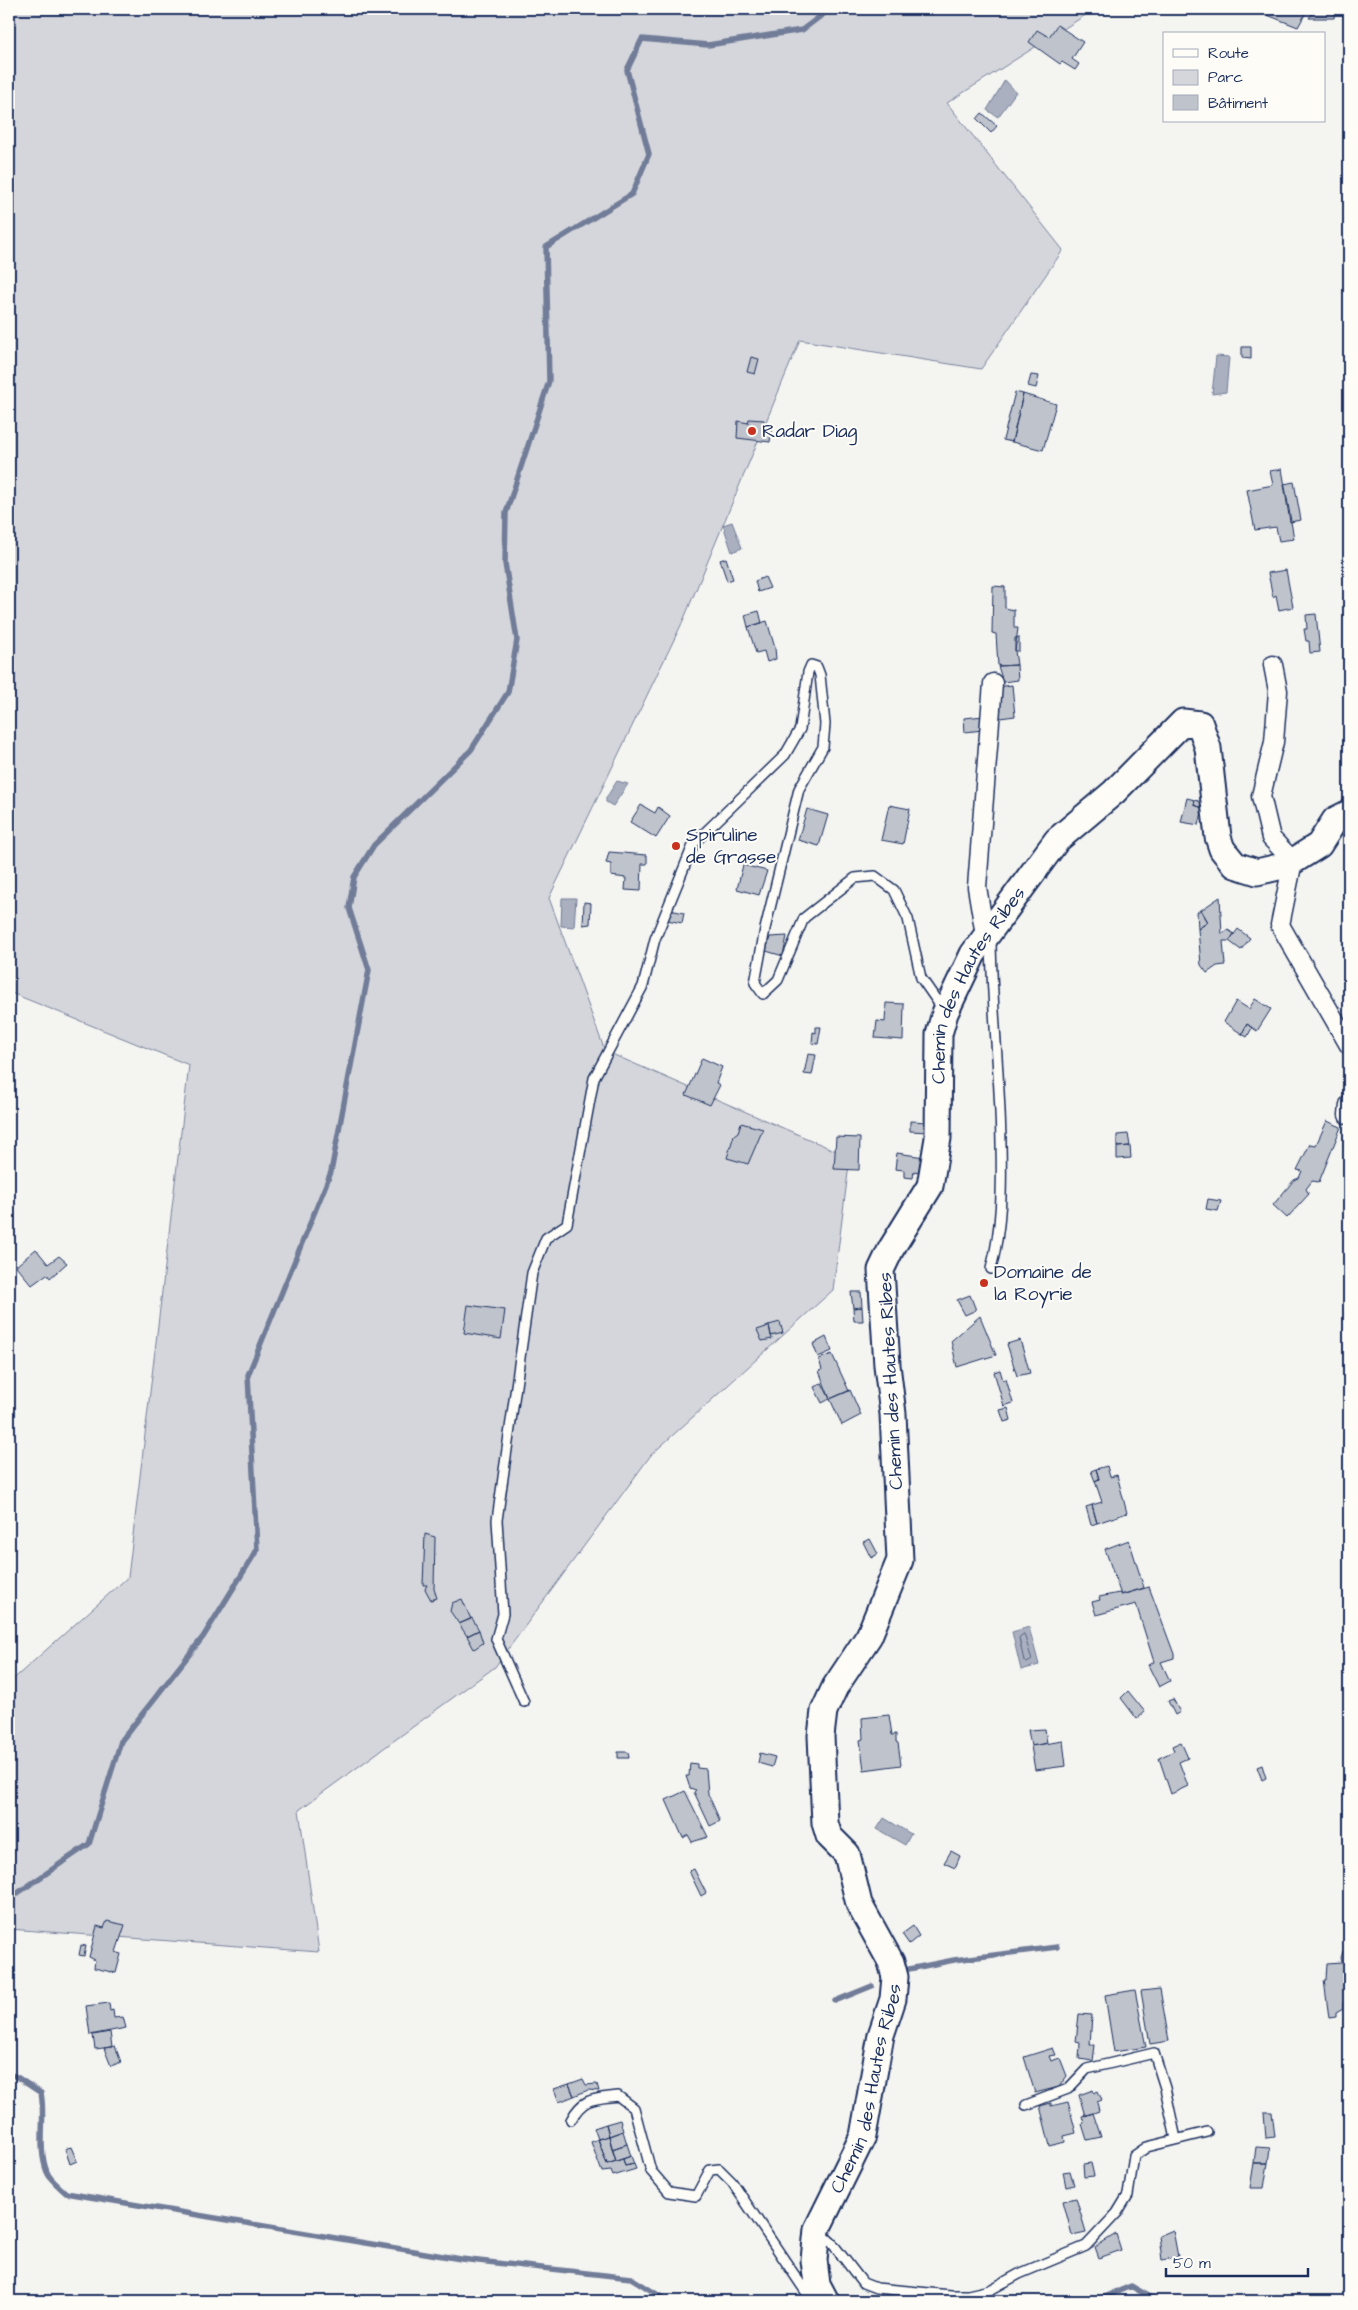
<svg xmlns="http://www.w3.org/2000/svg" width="1358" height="2310" font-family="'Architects Daughter',sans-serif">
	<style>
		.green { fill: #d4d6db; stroke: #78829c }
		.water { fill: #aab0bf; stroke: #717c98 }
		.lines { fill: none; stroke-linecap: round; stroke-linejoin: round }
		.shore { stroke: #546385; stroke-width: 1 }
		.stream { stroke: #717c98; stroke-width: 5.5 }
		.building { fill: #bfc3cc; stroke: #1b2f5e }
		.lane-casing { stroke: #1b2f5e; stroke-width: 12 }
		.street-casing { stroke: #1b2f5e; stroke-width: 21 }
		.secondary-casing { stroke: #1b2f5e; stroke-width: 29 }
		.lane { stroke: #fdfcf7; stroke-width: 9 }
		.street { stroke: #fdfcf7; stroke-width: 18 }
		.secondary { stroke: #fdfcf7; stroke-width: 25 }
		.poi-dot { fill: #c8321e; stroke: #fdfcf7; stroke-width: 2 }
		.labels { text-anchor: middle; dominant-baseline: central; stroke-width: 4; stroke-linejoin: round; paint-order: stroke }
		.poi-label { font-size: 19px; fill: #1b2f5e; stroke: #fdfcf7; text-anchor: start }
		.street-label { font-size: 19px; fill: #1b2f5e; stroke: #fdfcf7 }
	</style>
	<rect width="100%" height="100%" fill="#f4f4f1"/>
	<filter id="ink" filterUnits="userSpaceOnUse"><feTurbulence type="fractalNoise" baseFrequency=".02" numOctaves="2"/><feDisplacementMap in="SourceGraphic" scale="10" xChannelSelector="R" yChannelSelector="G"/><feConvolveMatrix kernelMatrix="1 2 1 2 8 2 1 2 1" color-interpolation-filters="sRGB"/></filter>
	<g filter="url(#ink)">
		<path class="green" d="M9,9H1095L947,103L1063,250L981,369L800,340L683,621L549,898L605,1051L850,1157L833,1290L651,1455L495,1667L299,1810L319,1952L9,1929V1683L128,1577L189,1065L9,992Z"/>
		<path class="water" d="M1005,80L1016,92L998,117L987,110Z
			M1216,356L1229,357L1226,392L1212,394Z
			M732,522L742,548L732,552L723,525Z
			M617,781L628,784L613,806L606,802V798Z
			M562,898H576L574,927L561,926Z
			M1029,1627L1039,1665L1021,1670L1012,1632Z
			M884,1818L911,1834L905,1845L877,1829Z"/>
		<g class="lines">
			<path class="shore" d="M1024,1634L1032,1660L1027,1663L1024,1661L1019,1638Z"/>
			<path class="stream" d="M9,1899L89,1844L121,1741L203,1637L257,1550L248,1375L331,1172L369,970L349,908L354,877L374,845L471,750L508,692L517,640L505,563L506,513L549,381L546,247L632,194L649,154L627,70L642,39L708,45L802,30L830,9
				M909,1969L954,1960L1057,1947
				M835,2001L872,1986
				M9,2074L17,2077L41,2093C46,2118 37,2147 47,2172C50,2180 60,2187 66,2193L461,2259L631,2278L668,2301
				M1095,2301L1131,2286L1157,2301"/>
		</g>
		<path class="building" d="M1252,9H1308L1298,27Z
			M1315,9H1335L1334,18H1309Z
			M1057,25L1083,42L1072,59L1079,64L1075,70L1062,62L1060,64L1029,42L1037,30L1049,37Z
			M982,113L997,126L991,133L977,119Z
			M1242,347H1251V359L1242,358Z
			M751,357L759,359L755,374L747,372Z
			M1031,375L1039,376L1036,388L1028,386Z
			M1015,392L1023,394L1012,442L1003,440Z
			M1023,394L1056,404L1043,450L1012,442Z
			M749,419L764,420L763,425L772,426L770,442L737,438L738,421L748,423Z
			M1282,469L1294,539L1279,541L1276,527L1255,530L1247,490L1273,485L1270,471Z
			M1294,482L1301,520L1290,522L1284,484Z
			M726,558L733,579L727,581L720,560Z
			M1286,570L1293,607L1279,610L1276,595L1273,597L1268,573Z
			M765,577L770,588L758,592L755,581Z
			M993,586L1005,587V608L1014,610V628H1018L1015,651L1017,665L998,666L996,634L992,633Z
			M759,611L762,623L748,627L745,615Z
			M1316,614L1320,652L1310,653L1309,641H1306L1304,629H1307L1306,615Z
			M767,621L775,648L776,659L767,662L764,651L756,653L748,627Z
			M1019,637V651H1015V638Z
			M1017,665L1018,680L1003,682L998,666Z
			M1012,685L1015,716L1000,718L998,687Z
			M984,716L983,730L965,732L964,718Z
			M1187,798L1195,800L1194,805L1203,808L1199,825L1181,822Z
			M1195,800L1205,803L1203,808L1194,805Z
			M641,805L655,813L658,807L670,816L656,838L630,822Z
			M889,805L910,809L903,844L881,840Z
			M807,809L828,815L819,846L798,840Z
			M609,852L647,855V864H642L641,891L625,890L626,878L611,876V864L606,863Z
			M743,865L767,871L759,895L737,889Z
			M1220,897L1222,934L1228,930L1234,934L1229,941H1223L1225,965L1217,966L1207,973L1201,965L1198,929L1208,922L1201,910Z
			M584,902L591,903L590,924L583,925Z
			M670,910L684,913L682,923L667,920Z
			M1201,910L1208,922L1198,929L1197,912Z
			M1238,929L1250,938L1241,950L1229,941Z
			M787,936L783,956L766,951L770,937Z
			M1255,999L1271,1009L1257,1031L1247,1024L1242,1034L1224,1022L1236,1001L1249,1009Z
			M886,1003L904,1004L903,1040L875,1038L877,1021L885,1022Z
			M1247,1024L1252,1028L1247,1037L1242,1034Z
			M816,1027H821L818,1044L812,1043L813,1032L816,1033Z
			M808,1054L816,1055L812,1075L804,1074Z
			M702,1058L722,1067L716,1083L720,1085L710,1105L686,1095Z
			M910,1121L929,1122L928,1132L910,1131Z
			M1327,1121L1341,1127L1319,1182L1312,1181L1306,1189L1309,1194L1287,1218L1273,1205L1294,1180L1299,1178L1302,1171L1297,1170L1310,1144L1316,1145Z
			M741,1123L763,1129L748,1164L727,1158L734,1135L738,1132Z
			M1128,1134L1130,1146L1117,1147V1135Z
			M836,1137L860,1138L859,1170L834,1169Z
			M1130,1146L1131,1158L1117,1159V1147Z
			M897,1153L924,1157L923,1173L914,1171L913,1178L904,1177V1170L895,1169Z
			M1208,1199L1221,1201L1218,1211L1206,1209Z
			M36,1249L48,1264L59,1256L67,1263L50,1278L47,1274L32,1285L16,1266Z
			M851,1292H861L862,1307L853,1308Z
			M970,1295L976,1310L965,1315L957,1300Z
			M468,1305L505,1310L501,1339L464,1333Z
			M862,1307L863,1321H854L853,1308Z
			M980,1316L996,1355L957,1367L951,1341Z
			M780,1322L783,1333L771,1336L769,1325Z
			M769,1326L772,1339L762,1341L757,1330Z
			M826,1337L832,1351L818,1357L813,1344Z
			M1020,1340L1030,1373L1017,1376L1007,1344Z
			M832,1354L849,1391L830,1399L819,1371L822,1370L819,1359Z
			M1000,1370L1003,1380L1006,1379L1013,1403L1004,1406L994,1372Z
			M822,1383L830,1399L822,1403L814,1387Z
			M850,1390L861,1415L842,1425L830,1399Z
			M1008,1408L1011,1420L1004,1422L1000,1410Z
			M1107,1466L1110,1477L1117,1475L1127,1513L1097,1523L1092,1505L1102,1502L1095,1481L1099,1479L1096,1469Z
			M1096,1469L1099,1479L1095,1481L1091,1471Z
			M1092,1505L1097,1523L1091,1525L1086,1507Z
			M425,1534L435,1537L434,1589L437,1598L431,1600L425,1589L427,1585H423Z
			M870,1539L878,1554L871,1558L863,1542Z
			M1129,1540L1144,1588L1121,1595L1105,1549Z
			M1149,1587L1174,1654V1658L1161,1662L1170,1681L1159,1687L1148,1665L1154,1662L1136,1604L1096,1615L1092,1602L1100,1600L1099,1597L1119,1593L1121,1595Z
			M462,1599L471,1619L459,1624L450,1611L452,1603Z
			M472,1618L479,1630L467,1636L459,1624Z
			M479,1630L483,1643L474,1649L467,1636Z
			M1128,1691L1145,1712L1137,1719L1121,1698Z
			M1173,1699L1180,1712L1175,1715L1168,1701Z
			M889,1715L892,1735L896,1734V1742L898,1743L901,1765L864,1770L860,1740L863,1739L862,1718Z
			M1045,1729L1047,1743L1031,1746L1028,1730Z
			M1063,1741L1066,1766L1035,1770L1031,1746Z
			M1181,1742L1188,1758L1179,1762L1188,1786L1171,1794L1159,1758L1174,1751L1172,1746Z
			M618,1752H628L629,1758H618Z
			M760,1753L775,1757L772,1767L758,1763Z
			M690,1763L697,1764V1768L706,1769L708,1794L720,1821L710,1826L694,1792L696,1790L690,1788L686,1776H689Z
			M1262,1765L1266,1778L1262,1780L1257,1767Z
			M685,1791L708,1837L692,1842L688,1835L683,1838L666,1800Z
			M951,1851L960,1856L955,1868L944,1863Z
			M694,1869L706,1893L701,1896L689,1871Z
			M107,1921L125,1925L116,1952L121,1954L116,1973L94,1968L95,1960L89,1957L97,1926L104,1928Z
			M913,1926L919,1936L909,1944L902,1934Z
			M81,1945L86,1946L84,1956L79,1955Z
			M1343,1951L1349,1953V2002L1343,2003V2009L1336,2013V2017L1329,2018L1324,1980H1326L1327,1963L1342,1962L1341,1958Z
			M1160,1989L1169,2041L1150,2044L1141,1991Z
			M1135,1990L1146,2047L1114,2052L1105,1995Z
			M109,2003L110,2011L113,2010L114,2018L123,2017L126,2028L90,2035L86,2006Z
			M1079,2014L1092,2015L1090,2045H1095L1093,2061L1079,2059L1080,2043L1076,2042Z
			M110,2032L112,2047L95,2049L93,2035Z
			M115,2046L121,2062L111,2066L104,2048Z
			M1053,2048L1056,2055L1049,2056L1051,2061L1060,2058L1067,2076L1059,2087L1035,2093L1024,2057Z
			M583,2079L586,2085L597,2084L599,2091L588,2090L574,2096L569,2084Z
			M569,2084L574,2096L559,2102L554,2089Z
			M1093,2090L1094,2093L1098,2091L1102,2100L1097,2102L1099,2111L1085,2116L1079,2095Z
			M1068,2102L1076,2133L1064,2136L1065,2142L1050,2146L1040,2106L1051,2103V2106Z
			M1264,2112H1272L1275,2137L1266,2138Z
			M1093,2113L1101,2137L1087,2140L1082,2124L1084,2123L1082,2116Z
			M620,2120L623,2131L609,2136L606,2124Z
			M606,2124L609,2136L598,2139L594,2128Z
			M623,2131L627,2144L612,2149L609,2136Z
			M609,2136L616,2161L607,2164L598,2139Z
			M598,2139L607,2164L623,2159L625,2166L634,2164L636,2169L613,2176L611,2171L602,2172L591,2142Z
			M627,2144L631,2156L616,2161L612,2149Z
			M71,2147L77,2161L70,2164L65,2149Z
			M1256,2147L1270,2148L1268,2163H1254Z
			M631,2156L634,2164L625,2166L623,2159Z
			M1091,2163L1094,2176L1084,2177L1083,2164Z
			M1254,2163H1268L1264,2188H1250Z
			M1070,2171L1074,2185L1066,2187L1063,2172Z
			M1076,2198L1086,2232L1072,2235L1063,2201Z
			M1173,2230L1178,2257L1162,2260L1159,2236Z
			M1116,2234L1121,2250L1099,2258L1095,2247Z"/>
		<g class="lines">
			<g class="lane-casing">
				<path id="lane" d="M991,1269C1002,1227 1002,1186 1001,1143C1000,1076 992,1008 991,941
					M524,1702L496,1639L503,1614L497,1520L532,1273L546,1238L567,1224L594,1078L643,986L655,939L694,843L785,755L800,729L808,672L811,665L817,667L820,675L825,724L823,747L799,789L765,929L755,983L763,994L778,980L804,918L855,878L875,876L894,890L908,919L921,978L944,1011
					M1026,2105L1068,2089L1087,2069L1154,2053L1165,2088L1176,2139
					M571,2120C583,2097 595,2099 618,2096L634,2108L651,2171L669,2192L696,2196L710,2170L719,2169L732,2182L812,2301
					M821,2233L832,2243L863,2283L876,2288L951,2295H968L990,2290L1019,2274L1086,2246L1117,2213L1128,2195L1134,2156L1147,2147L1207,2132"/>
			</g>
			<g class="street-casing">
				<path id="street" d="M1273,665L1278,691L1274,742L1261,796L1271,838L1293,861L1280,925L1349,1045
					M985,935L977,887L993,683
					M1348,1115L1349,1105"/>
			</g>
			<g class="secondary-casing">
				<g id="secondary">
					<path id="s1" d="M826,2301L817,2284L814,2260L817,2229L863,2136L881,2035L893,1999L895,1977L891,1962L859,1904L847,1854L829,1836L825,1823L821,1736L824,1711L835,1687L869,1636L900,1560L893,1414L887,1365L881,1270L891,1249L930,1186L938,1138L939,1034L945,1013L973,954L1057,840L1114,792L1183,722L1200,724L1208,748L1218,837L1222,849L1235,865L1257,872L1287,865L1319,845L1335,820L1349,813"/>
				</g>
			</g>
			<use href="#lane" class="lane"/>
			<use href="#street" class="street"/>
			<use href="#secondary" class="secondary"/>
		</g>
	</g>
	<g class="poi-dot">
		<circle cx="752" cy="431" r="5"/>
		<circle cx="676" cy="846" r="5"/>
		<circle cx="984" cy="1283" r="5"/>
	</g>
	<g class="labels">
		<g class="poi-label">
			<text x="762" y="431">Radar Diag</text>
			<text x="686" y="835">Spiruline<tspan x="686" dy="22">de Grasse</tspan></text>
			<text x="994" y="1272">Domaine de<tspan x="994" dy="22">la Royrie</tspan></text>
		</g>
		<g class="street-label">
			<text stroke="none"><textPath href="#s1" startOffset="1395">Chemin des Hautes Ribes</textPath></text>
			<text transform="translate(891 1381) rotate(-93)">Chemin des Hautes Ribes</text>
			<text stroke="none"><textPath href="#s1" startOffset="225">Chemin des Hautes Ribes</textPath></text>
		</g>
	</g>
	<rect width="1358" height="2310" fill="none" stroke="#fdfcf7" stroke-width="30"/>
	<rect x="15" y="15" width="1328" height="2280" fill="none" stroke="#1b2f5e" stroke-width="2" filter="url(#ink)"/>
	<rect x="1163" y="32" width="162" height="90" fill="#fdfcf7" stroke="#a3aaba"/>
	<rect x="1173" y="49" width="25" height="8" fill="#fdfcf7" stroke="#a3aaba"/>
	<text x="1208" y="58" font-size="15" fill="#1b2f5e">Route</text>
	<rect x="1173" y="70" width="25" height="15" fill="#d4d6db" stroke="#a3aaba"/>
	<text x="1208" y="82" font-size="15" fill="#1b2f5e">Parc</text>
	<rect x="1173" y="95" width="25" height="15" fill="#bfc3cc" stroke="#a3aaba"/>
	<text x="1208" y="108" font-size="15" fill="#1b2f5e">Bâtiment</text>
	<path d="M1166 2268v8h142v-8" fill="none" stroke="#1b2f5e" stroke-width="2.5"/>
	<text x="1173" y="2268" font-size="15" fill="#1b2f5e" stroke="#fdfcf7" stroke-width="4" paint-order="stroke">50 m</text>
</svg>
